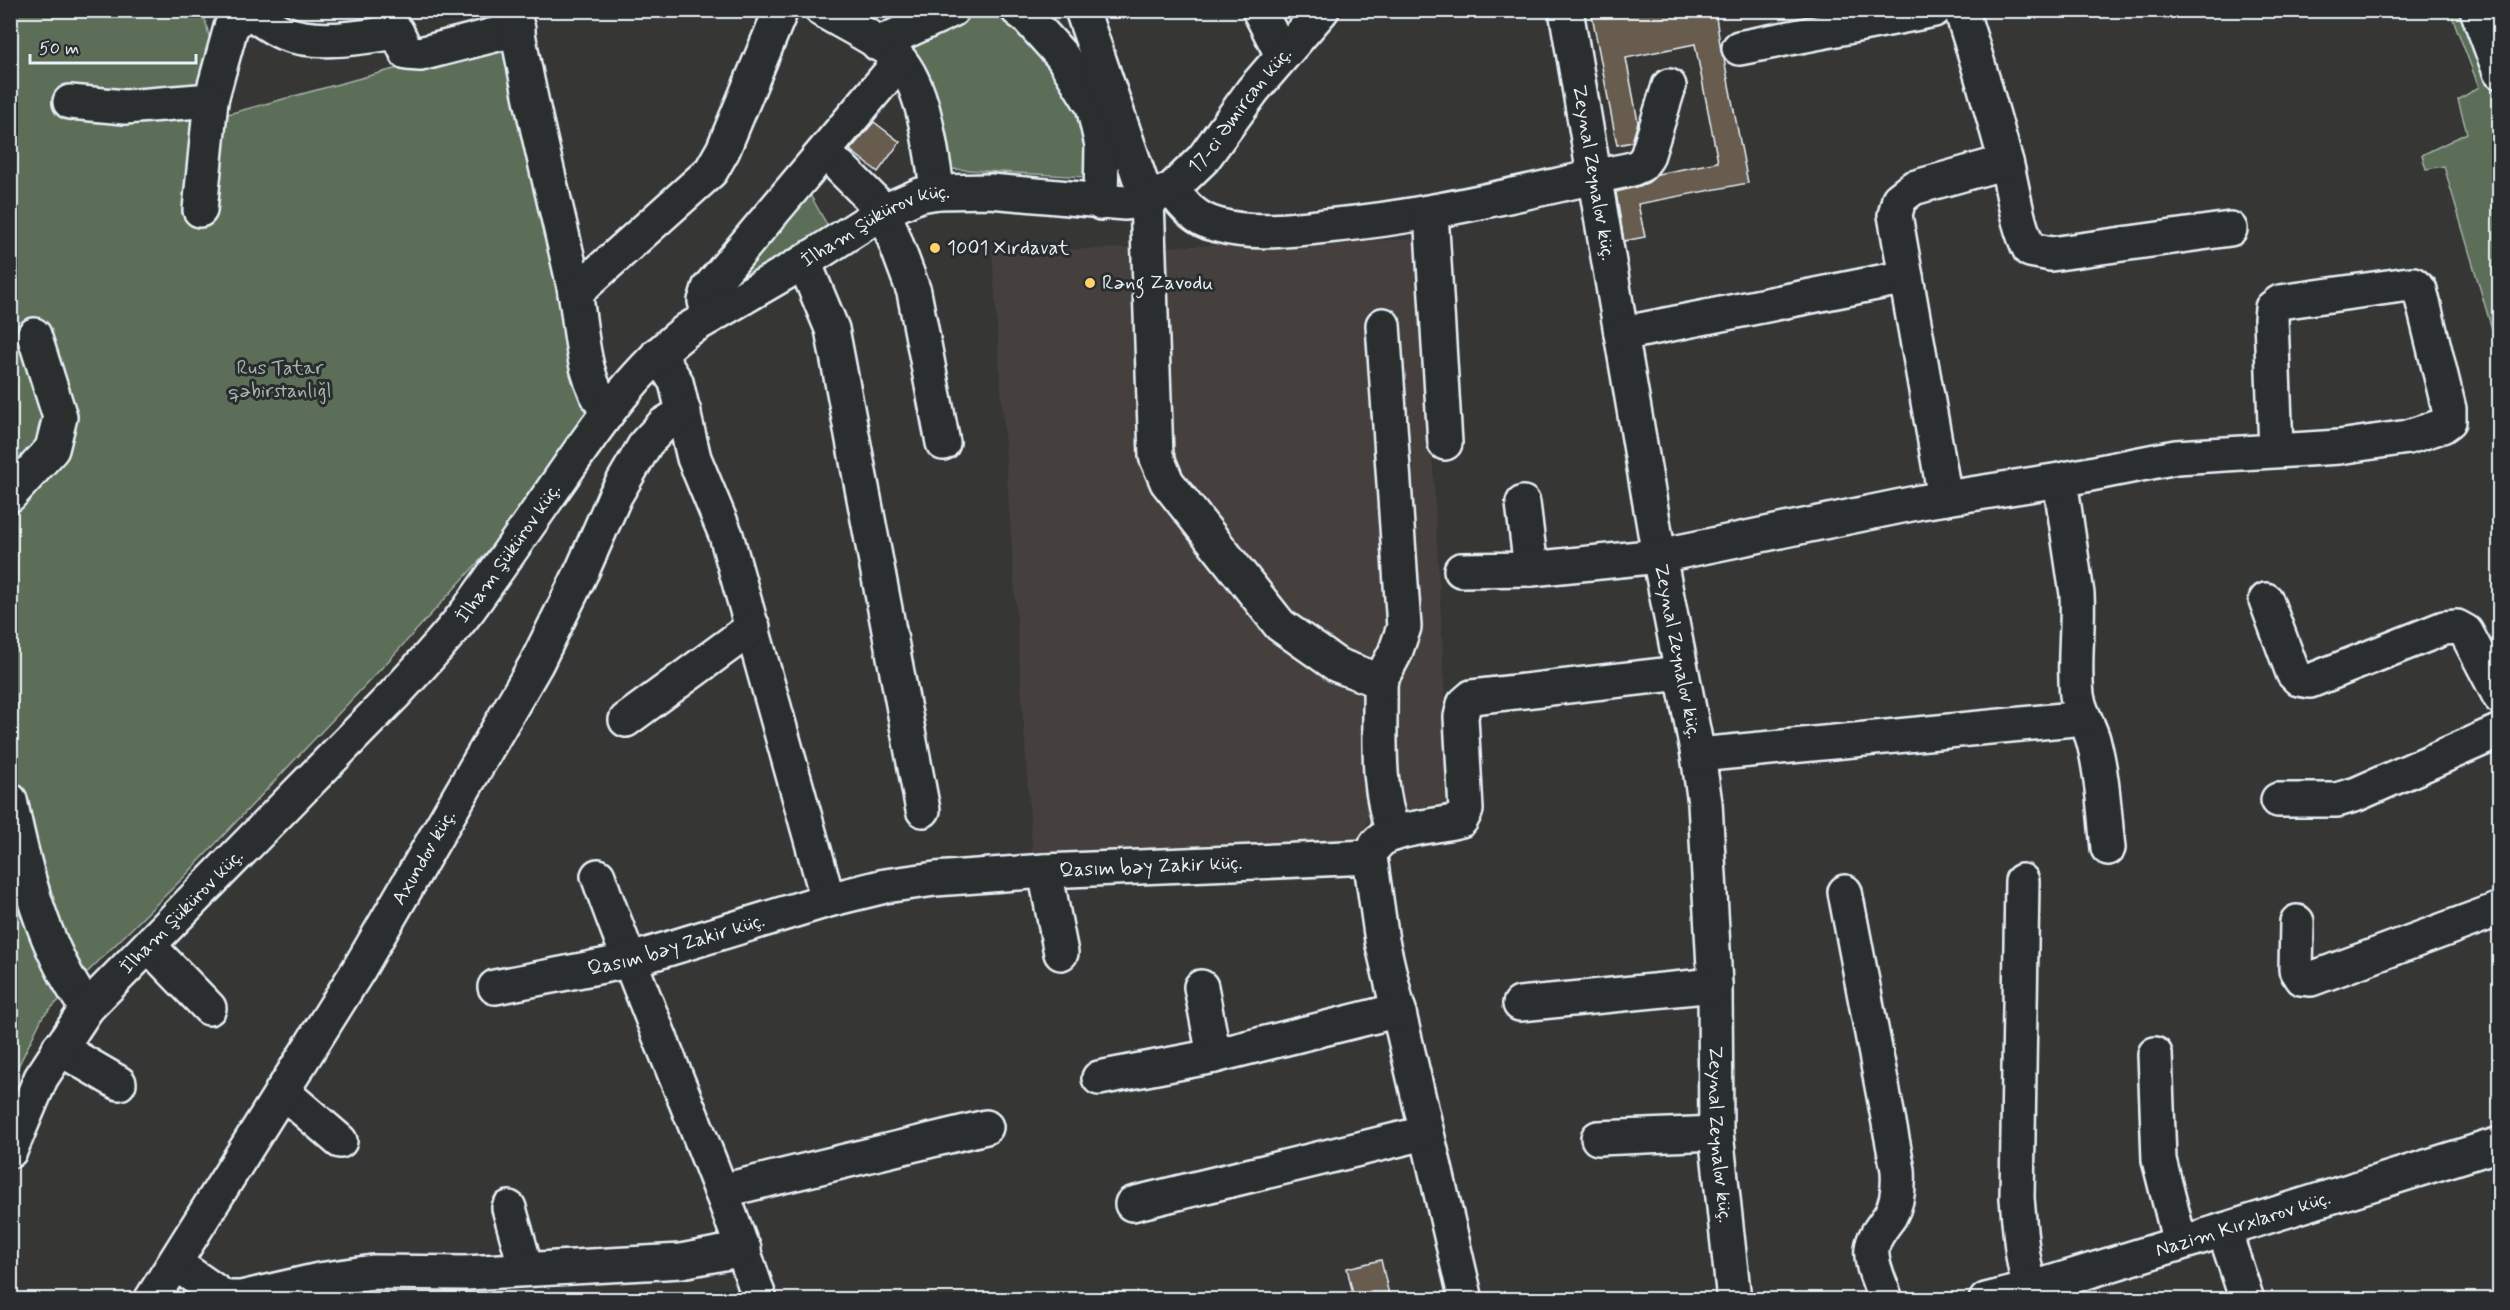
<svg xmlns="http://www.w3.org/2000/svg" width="2510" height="1310" font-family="Mynerve,sans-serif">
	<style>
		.built { fill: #45413d }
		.green { fill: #5b6d58; stroke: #a2afa8; stroke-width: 1.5 }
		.building { fill: #685b4f; stroke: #e8f1f8; stroke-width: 1.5 }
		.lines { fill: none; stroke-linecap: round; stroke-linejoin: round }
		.minor-casing { stroke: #e8f1f8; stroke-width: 38 }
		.minor { stroke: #2a2d2e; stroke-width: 33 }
		.poi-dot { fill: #ffd166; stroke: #2a2d2e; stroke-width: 2 }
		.labels { text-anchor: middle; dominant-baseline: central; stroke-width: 6; stroke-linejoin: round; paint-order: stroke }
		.street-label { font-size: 20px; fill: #e8f1f8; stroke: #2a2d2e }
		.poi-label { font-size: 20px; fill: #e8f1f8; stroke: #2a2d2e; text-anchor: start }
		.park-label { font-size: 20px; fill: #a9b6b0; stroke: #2a2d2e }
	</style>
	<rect width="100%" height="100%" fill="#363635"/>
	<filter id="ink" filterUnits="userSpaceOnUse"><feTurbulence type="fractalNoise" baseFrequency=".0167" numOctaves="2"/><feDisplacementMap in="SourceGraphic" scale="12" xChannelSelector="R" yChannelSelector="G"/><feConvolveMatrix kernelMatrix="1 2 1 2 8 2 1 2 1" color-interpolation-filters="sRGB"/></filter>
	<g filter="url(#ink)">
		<path class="built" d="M1421,239L1451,809L1369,815L1361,847L1033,862L992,252Z"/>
		<path class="green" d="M11,11H203L228,114L505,39L594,435L391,658L185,876L43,1016L11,1081Z
			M2450,11H2499V353L2444,166L2426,169L2422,155L2467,133L2458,100L2479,87Z
			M988,12L1019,23L1057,65L1088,122L1085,177L952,169L941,118L903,46L959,17Z
			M808,191L830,230L723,297Z"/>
		<path class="building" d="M1591,10H1715L1721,51L1724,59L1748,183L1638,204L1645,237L1624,241L1616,192L1640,186L1649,182L1658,174L1718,162L1695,44L1626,58L1638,122L1632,142L1617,145Z
			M874,122L900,142L878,172L850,150Z
			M1381,1260L1390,1299H1354L1347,1268Z"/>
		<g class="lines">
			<g class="minor-casing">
				<g id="minor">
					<path d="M247,10C259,18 271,28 284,33C319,46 361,37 397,32L407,53L420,54L518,29"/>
					<path d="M514,10C529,102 553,192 573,282C583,326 579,375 608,412"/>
					<path d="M822,10C841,22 877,39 893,53C926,83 930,151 938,192"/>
					<path d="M1018,10L1027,17L1062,56L1093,106L1102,145L1101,203"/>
					<path d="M1082,10L1147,200L1156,456L1167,482L1280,625L1337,665L1380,681C1381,732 1375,786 1394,834"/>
					<path d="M1259,10L1282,55"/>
					<path id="s1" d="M1566,10L1659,556L1698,755L1705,803L1715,985L1716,1133L1734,1300"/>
					<path d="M1961,10C1978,62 1993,114 2007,166C2014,194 2017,225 2030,250L2051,254L2230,229"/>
					<path d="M2477,10L2500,72"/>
					<path d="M878,44L952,10"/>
					<path d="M1739,48L1934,10"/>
					<path d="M70,102L125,107L211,100L231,27L247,10"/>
					<path d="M840,167L884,211L914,292L943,443"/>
					<path d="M1172,189C1183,205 1196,220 1217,225C1252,235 1290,230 1326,226C1430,217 1530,190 1632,169L1641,165L1647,157L1669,86"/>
					<path d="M200,210L211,100"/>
					<path d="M1431,213L1445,443"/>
					<path d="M804,262L832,329L923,810"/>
					<path d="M575,293L711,171L723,150L781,10"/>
					<path d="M709,317L705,301L709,288L900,61"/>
					<path d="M1621,334L1906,277"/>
					<path d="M658,354L676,382L694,458L726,535L828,900"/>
					<path d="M2060,480L2077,594C2079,628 2073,661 2077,695C2079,712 2090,726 2094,743C2103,777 2104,813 2108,848"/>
					<path d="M10,495L52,449L60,417L34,335"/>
					<path d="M1945,498L1895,215L1899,199L1913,188L2006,162"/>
					<path d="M1523,503L1531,569"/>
					<path d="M1461,570L1531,569L1659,556L1921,502L2060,480L2176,457L2339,447L2408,437L2442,426L2449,421V409L2420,290L2413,284L2402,285L2280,302L2272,308L2271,319L2276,449"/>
					<path d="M2266,600L2293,673L2299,679L2310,681L2444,628L2457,627L2466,632L2500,697"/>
					<path d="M1380,681L1395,653L1404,627L1383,325"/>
					<path d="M626,720L753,627"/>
					<path d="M1698,755L2084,718"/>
					<path d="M10,800C25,872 43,948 87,1008"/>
					<path d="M2278,800H2337L2357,794L2500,731"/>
					<path d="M1376,845C1389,827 1438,827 1461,820L1466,810L1461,717L1464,704L1472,697L1681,673"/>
					<path d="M1045,871L1061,953"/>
					<path d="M598,876C648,1018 713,1156 760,1300"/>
					<path d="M2022,881L2017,1198C2020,1231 2022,1268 2034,1300"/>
					<path d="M1845,892L1898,1170C1899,1185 1898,1202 1890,1216C1883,1226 1873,1237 1872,1249C1870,1265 1881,1284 1886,1300"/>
					<path d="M2297,922L2296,970L2301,978L2311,979L2500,909"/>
					<path d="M149,946L209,1008"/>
					<path id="s2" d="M495,987L628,961L828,900L885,886L935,879L1045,871L1370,857L1382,941L1466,1300"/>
					<path d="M1201,987L1214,1056"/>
					<path d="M1520,1004L1715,985"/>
					<path d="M59,1048L119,1083"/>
					<path d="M2155,1054L2159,1160L2180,1243"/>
					<path d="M1099,1078L1214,1056L1399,1010"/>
					<path d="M282,1091L340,1141"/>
					<path d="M1598,1138L1716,1133"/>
					<path id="s3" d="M10,1151L41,1078L87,1008L394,695C420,667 446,639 469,609C495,573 520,537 545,501C588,440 628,375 687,330L804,262L884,211L920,195L938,192L990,191L1125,203L1147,200L1172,189L1203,159L1253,90L1322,10"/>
					<path d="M721,1191L986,1127"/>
					<path d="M1132,1204L1425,1133"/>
					<path d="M509,1208L526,1269"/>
					<path d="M2224,1230L2247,1300"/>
					<path d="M176,1264L225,1298H241L319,1280L373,1272L465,1273L681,1261L744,1249"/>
					<path id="s4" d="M151,1300L359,969L536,664L583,569L615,496L646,443L663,425L684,412"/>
					<path id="s5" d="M1986,1300L2030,1289L2224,1230L2500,1144"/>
				</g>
			</g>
			<use href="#minor" class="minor"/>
		</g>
	</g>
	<g class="poi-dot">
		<circle cx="935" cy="248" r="6"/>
		<circle cx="1090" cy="283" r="6"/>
	</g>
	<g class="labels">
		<g class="street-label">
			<text stroke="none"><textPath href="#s3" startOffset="1700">17-ci Əmircan küç.</textPath></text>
			<text stroke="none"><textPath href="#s1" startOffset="165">Zeynal Zeynalov küç.</textPath></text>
			<text stroke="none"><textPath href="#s3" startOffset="1288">İlham Şükürov küç.</textPath></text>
			<text stroke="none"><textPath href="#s3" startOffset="784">İlham Şükürov küç.</textPath></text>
			<text stroke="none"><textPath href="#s1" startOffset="651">Zeynal Zeynalov küç.</textPath></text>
			<text stroke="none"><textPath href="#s4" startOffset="520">Axundov küç.</textPath></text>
			<text stroke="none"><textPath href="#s2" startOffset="670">Qasım bəy Zakir küç.</textPath></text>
			<text stroke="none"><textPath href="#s3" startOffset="298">İlham Şükürov küç.</textPath></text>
			<text stroke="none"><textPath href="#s2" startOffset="186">Qasım bəy Zakir küç.</textPath></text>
			<text stroke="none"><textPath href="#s1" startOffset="1137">Zeynal Zeynalov küç.</textPath></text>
			<text stroke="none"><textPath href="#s5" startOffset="268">Nazim Kırxlarov küç.</textPath></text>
		</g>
		<g class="poi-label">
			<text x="947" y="248">1001 Xırdavat</text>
			<text x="1102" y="283">Rəng Zavodu</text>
		</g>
		<g class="park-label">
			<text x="280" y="368">Rus Tatar<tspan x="280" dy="23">qəbirstanlığl</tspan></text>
		</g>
	</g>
	<rect width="2510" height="1310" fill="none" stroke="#2a2d2e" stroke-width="36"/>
	<rect x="18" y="18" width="2474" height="1274" fill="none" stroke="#e8f1f8" stroke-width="2" filter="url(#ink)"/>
	<path d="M30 54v9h166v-9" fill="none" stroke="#e8f1f8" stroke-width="3"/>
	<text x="39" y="54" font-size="18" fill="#e8f1f8" stroke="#2a2d2e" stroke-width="4.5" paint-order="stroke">50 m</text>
</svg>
